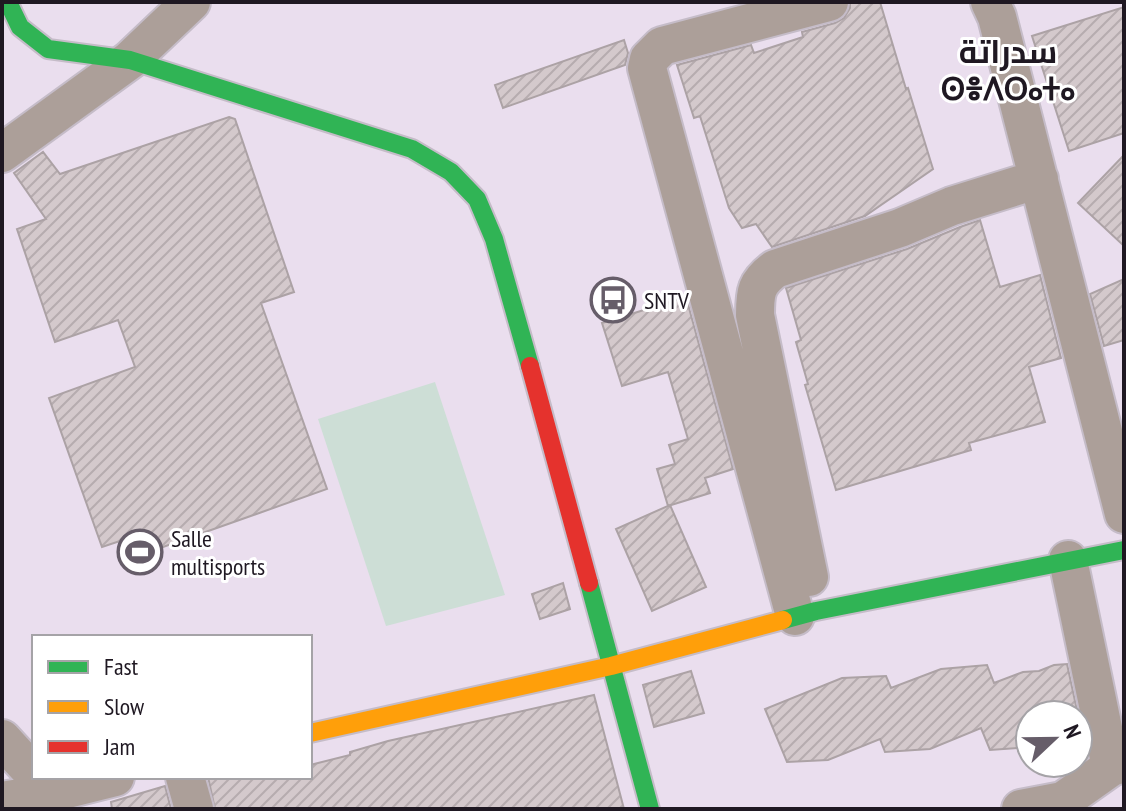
<svg xmlns="http://www.w3.org/2000/svg" width="1126" height="811" font-family="'PT Sans Narrow',Cairo,'Noto Sans Tifinagh',sans-serif">
	<style>
		.pitch { fill: #cdded6 }
		.building { fill: url(#building-hatch); stroke: #aca2a5; stroke-width: 2 }
		.lines { fill: none; stroke-linecap: round; stroke-linejoin: round }
		.street-casing { stroke: #c5bcc8; stroke-width: 42 }
		.fast-casing { stroke: #c5bcc8; stroke-width: 22 }
		.slow-casing { stroke: #c5bcc8; stroke-width: 22 }
		.jam-casing { stroke: #c5bcc8; stroke-width: 22 }
		.street { stroke: #ac9f99; stroke-width: 38 }
		.fast { stroke: #30b455; stroke-width: 18 }
		.slow { stroke: #ff9f0a; stroke-width: 18 }
		.jam { stroke: #e5322d; stroke-width: 18 }
		.labels { text-anchor: middle; dominant-baseline: central; stroke-width: 6; stroke-linejoin: round; paint-order: stroke }
		.poi-label { font-size: 24px; fill: #1f1822; stroke: #fff; text-anchor: start }
		.district-label { font-size: 32px; font-weight: bold; fill: #1f1822; stroke: #fff }
	</style>
	<defs>
		<pattern id="building-hatch" width="6" height="6" patternUnits="userSpaceOnUse" patternTransform="scale(2)"><rect width="6" height="6" fill="#d4c9cc"/><path d="M-1 1l2-2M0 6l6-6M5 7l2-2" fill="none" stroke="#b6acaf"/></pattern>
	</defs>
	<rect width="100%" height="100%" fill="#eadeee"/>
	<path class="pitch" d="M435,382L505,595L386,626L318,419Z"/>
	<path class="building" d="M854,2H880L906,89L908,88L933,169L865,216L772,247L756,224L742,228L729,208L700,116L694,118L677,65L751,45L754,53L803,37L802,32L835,23L844,18L850,8V3Z
		M1124,7V133L1069,151L1032,36Z
		M624,40L628,53L625,65L503,108L495,85Z
		M229,117L235,119L294,292L261,303L327,489L132,558L126,539L102,547L49,398L135,367L118,320L55,342L17,229L46,219L14,173L43,152L60,174Z
		M1124,155V246L1078,203Z
		M980,220L1000,287L1040,275L1061,358L1029,367L1045,422L969,443L971,450L836,490L805,385L808,384L796,342L801,340L786,288L907,249L960,227Z
		M1124,279V340L1104,346L1090,294Z
		M686,297L733,469L705,478L710,493L668,506L657,469L675,464L669,445L688,439L668,372L622,386L602,323Z
		M670,505L706,587L652,611L616,529Z
		M563,583L570,609L540,619L532,594Z
		M1067,664L1078,715H1030V747L990,750L981,728L930,749L885,752L880,739L828,760L787,762L765,709L842,678L886,676L891,688L941,669L987,665L994,683L1023,672L1039,671L1054,665Z
		M691,671L704,713L654,727L643,685Z
		M594,695L624,809H215L208,777H310V765L350,755V752L388,741Z
		M165,786L171,809H112L111,802Z"/>
	<g class="lines">
		<g class="street-casing">
			<path id="street" d="M990,2L997,17L1124,514
				M2,153L130,60L191,2
				M1068,560L1111,767
				M809,577L755,315C755,292 756,283 775,269L900,228L952,206L1039,179
				M795,616L647,68L649,59L662,46L829,2
				M2,739L34,774
				M185,777L194,809
				M2,801L51,793L115,777
				M1021,809L1063,801L1111,767L1124,763"/>
		</g>
		<g class="fast-casing">
			<path id="fast" d="M8,2L20,27L48,49L130,60L412,149L451,172L477,199L494,239L530,366
				M589,583L650,809
				M783,620L816,611L1124,550"/>
		</g>
		<g class="slow-casing">
			<path id="slow" d="M310,733L611,666L783,620"/>
		</g>
		<g class="jam-casing">
			<path id="jam" d="M530,366L589,583"/>
		</g>
		<use href="#street" class="street"/>
		<use href="#fast" class="fast"/>
		<use href="#slow" class="slow"/>
		<use href="#jam" class="jam"/>
	</g>
	<defs>
		<g id="bus-ring" transform="scale(2.3)"><circle r="9.5" fill="#fff" stroke="#665d69" stroke-width="1.5"/><path d="M-5-6H5V4H4V6H2V4H-2V6H-4V4H-5ZM-3.5-4V0h7V-4ZM-3.5 1.2v1.5H-2V1.2ZM2 1.2v1.5H3.5V1.2Z" fill="#665d69"/></g>
		<g id="stadium-ring" transform="scale(2.3)"><circle r="9.5" fill="#fff" stroke="#665d69" stroke-width="1.5"/><path d="M0-5a6.5 5 0 1 0 0 10a6.5 5 0 1 0 0-10ZM-3.5-1.8h7v3.6h-7Z" fill="#665d69"/></g>
	</defs>
	<g fill-rule="evenodd">
		<use href="#bus-ring" x="613" y="300"/>
		<use href="#stadium-ring" x="140" y="552"/>
	</g>
	<g class="labels">
		<g class="poi-label">
			<text x="644" y="300">SNTV</text>
			<text x="171" y="538">Salle<tspan x="171" dy="28">multisports</tspan></text>
		</g>
		<g class="district-label">
			<text x="1008" y="51">سدراتة<tspan x="1008" dy="37">ⵙⴻⴷⵔⴰⵜⴰ</tspan></text>
		</g>
	</g>
	<rect width="1126" height="811" fill="none" stroke="#1f1822" stroke-width="8"/>
	<rect x="32" y="635" width="280" height="144" fill="#ffffff" stroke="#a5a3a7" stroke-width="2"/>
	<rect x="48" y="661" width="40" height="12" fill="#30b455" stroke="#a5a3a7" stroke-width="2"/>
	<text x="104" y="675" font-size="24" fill="#1f1822">Fast</text>
	<rect x="48" y="701" width="40" height="12" fill="#ff9f0a" stroke="#a5a3a7" stroke-width="2"/>
	<text x="104" y="715" font-size="24" fill="#1f1822">Slow</text>
	<rect x="48" y="741" width="40" height="12" fill="#e5322d" stroke="#a5a3a7" stroke-width="2"/>
	<text x="104" y="755" font-size="24" fill="#1f1822">Jam</text>
	<g transform="translate(1054 739) rotate(68)"><circle r="38" fill="#ffffff" stroke="#a5a3a7" stroke-width="2"/>
	<path d="M0-6L14 30L0 20L-14 30Z" fill="#665d69"/>
	<text y="-12" font-size="22" font-weight="bold" text-anchor="middle" fill="#1f1822">N</text>
	</g>
</svg>
